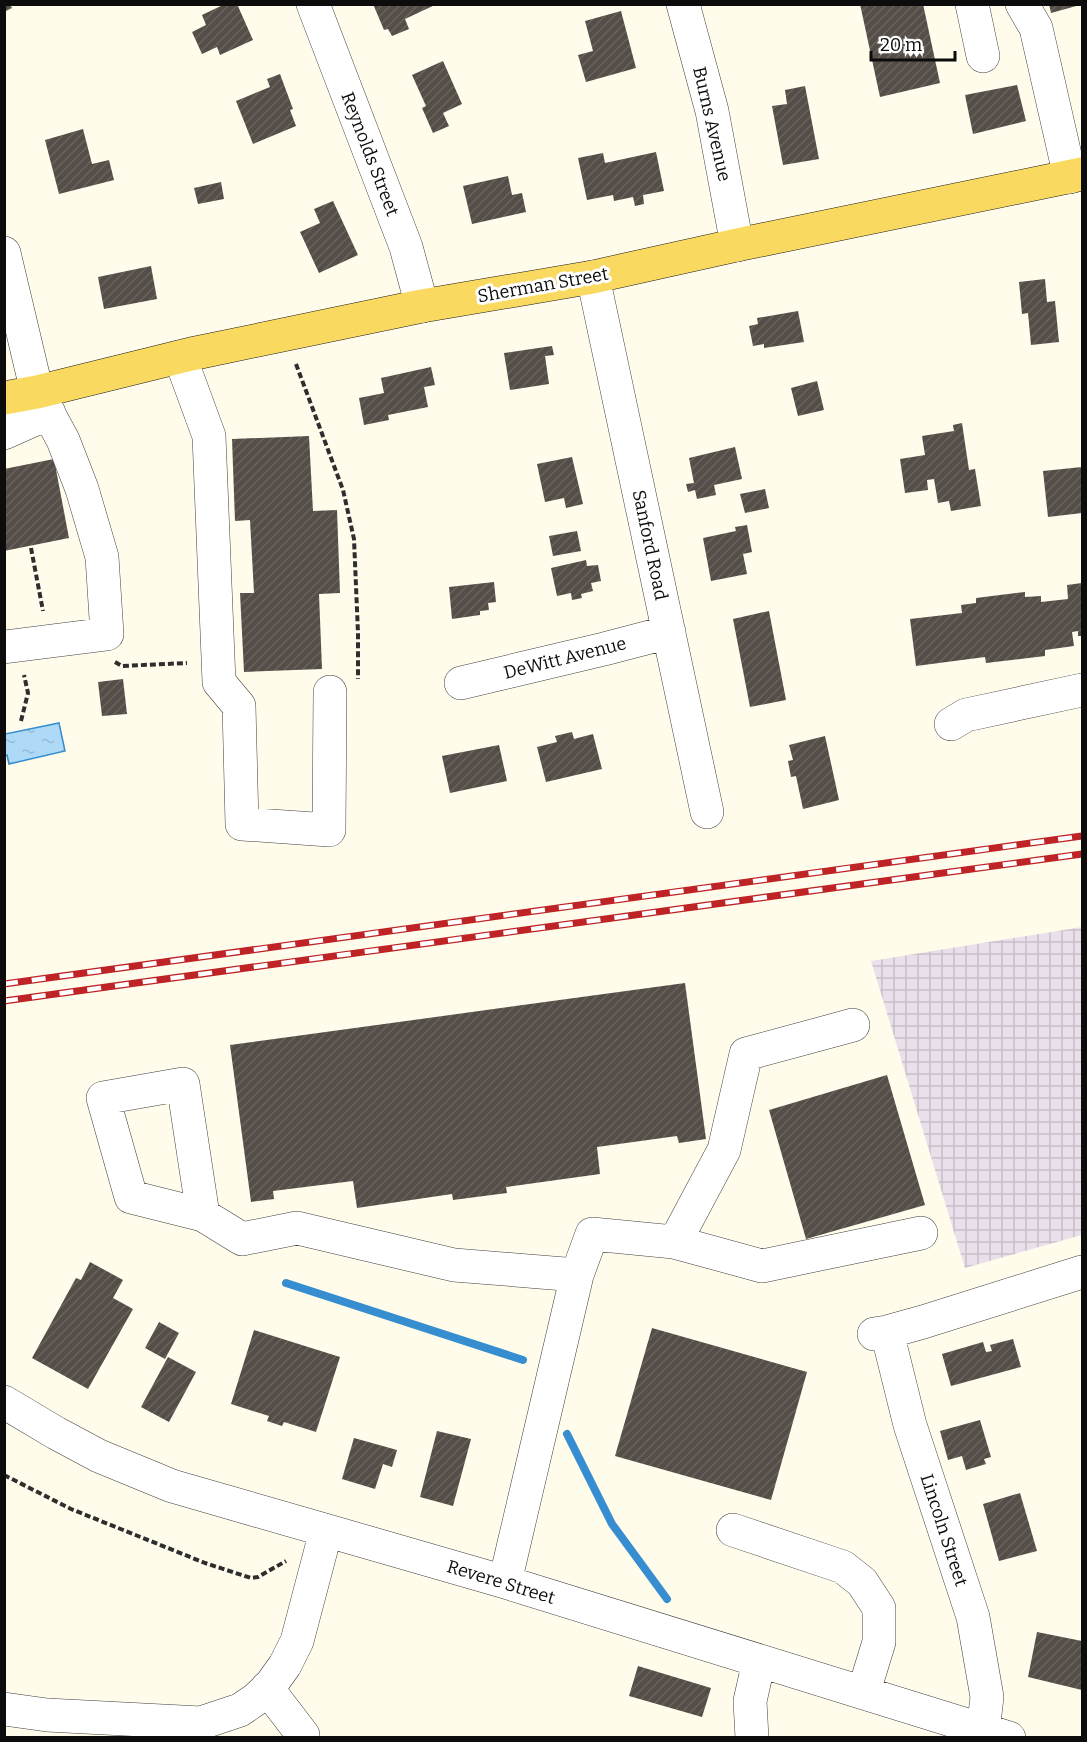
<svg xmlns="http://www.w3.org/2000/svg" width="1087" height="1742" font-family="Bitter,serif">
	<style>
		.industrial { fill: url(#industrial-grid) }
		.water { fill: url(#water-ripples); stroke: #368dcf; stroke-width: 1.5 }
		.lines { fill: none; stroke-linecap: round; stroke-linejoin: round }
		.stream { stroke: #368dcf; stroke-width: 8 }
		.building { fill: url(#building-hatch) }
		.minor-casing { stroke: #3f3f3f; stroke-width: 34 }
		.major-casing { stroke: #1d1d1d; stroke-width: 34 }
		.path { stroke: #2e2e2e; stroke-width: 4; stroke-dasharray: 6 3; stroke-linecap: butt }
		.minor { stroke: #fff; stroke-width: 33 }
		.major { stroke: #fad960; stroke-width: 33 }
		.rail-casing { stroke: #be2326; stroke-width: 7 }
		.rail { stroke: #fff; stroke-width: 4.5; stroke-dasharray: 14; stroke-linecap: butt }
		.labels { text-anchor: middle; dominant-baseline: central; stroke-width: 6; stroke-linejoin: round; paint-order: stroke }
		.street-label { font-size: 18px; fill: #0c0c0c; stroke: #fff }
	</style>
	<defs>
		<pattern id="industrial-grid" width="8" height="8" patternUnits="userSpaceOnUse" patternTransform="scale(1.5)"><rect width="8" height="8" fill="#eae0eb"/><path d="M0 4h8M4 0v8" fill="none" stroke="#c8bfc8"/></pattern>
		<pattern id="water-ripples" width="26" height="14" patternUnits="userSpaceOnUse" patternTransform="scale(1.5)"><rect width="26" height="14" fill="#afdaf7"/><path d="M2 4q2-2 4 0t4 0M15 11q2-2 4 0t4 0" fill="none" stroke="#95bad3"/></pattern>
		<pattern id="building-hatch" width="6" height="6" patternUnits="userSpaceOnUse" patternTransform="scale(1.5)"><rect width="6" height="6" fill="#554e48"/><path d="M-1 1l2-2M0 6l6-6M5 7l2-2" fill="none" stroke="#68635e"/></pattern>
	</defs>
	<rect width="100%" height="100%" fill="#fffceb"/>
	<path class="industrial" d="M1082,927V1235L965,1268L871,961Z"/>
	<path class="water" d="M59,723L65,751L9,764L7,755L5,756V734Z"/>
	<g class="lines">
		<path class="stream" d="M286,1283L523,1360
			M567,1434L612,1524L667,1599"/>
	</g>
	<path class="building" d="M4,4H10L12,8L4,12Z
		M225,4H237L253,40L220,55L217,47L202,54L192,32L206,25L202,15Z
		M373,4H437L405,19L409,29L392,36L388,29L384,30Z
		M860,4H923L940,83L880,97Z
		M1049,4H1080V5L1051,13Z
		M621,11L636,68L586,82L578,55L593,51L585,21Z
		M443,61L462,104L443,113L449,126L433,133L422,108L426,106L412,75Z
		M280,74L293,109L290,110L296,126L253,144L236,101L270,87L267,79Z
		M1017,85L1026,121L973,134L965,95Z
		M805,86L819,159L783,165L772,106L787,104L785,90Z
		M83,129L92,164L109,160L114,180L59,194L45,140Z
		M656,152L664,191L643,195L644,204L635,206L633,197L614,201L613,195L587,200L578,158L603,153L605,163Z
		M508,176L512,195L522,193L526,212L472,224L463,186Z
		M221,182L224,199L198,204L194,188Z
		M333,201L358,255L319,273L300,232L320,223L314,209Z
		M151,266L157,299L104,309L98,277Z
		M1045,279L1047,302L1055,301L1059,342L1031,345L1028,313L1022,314L1019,282Z
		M798,311L804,342L764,348V344L753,346L749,326L758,324L757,318Z
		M552,346L554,355L545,356L549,384L510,390L504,353Z
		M431,367L435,385L424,387L428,407L388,415L389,420L364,425L359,398L384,393L381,378Z
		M817,381L824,410L798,416L791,388Z
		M962,423L969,470L975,469L981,506L951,511L949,501L938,503L934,479L927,480L928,490L905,493L900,459L925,455L922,436L954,431L953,425Z
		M309,436L313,511L337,510L340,593L319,594L322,669L244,672L240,593H254L250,520L235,521L232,439Z
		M735,447L742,479L714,485L716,495L697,499L695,490L688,492L686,484L694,483L689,458Z
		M572,457L583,504L566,508L564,498L545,502L537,464Z
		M54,459L69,538L4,551V469Z
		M1082,467V513L1048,517L1043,471Z
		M765,489L769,508L745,513L740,494Z
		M747,525L752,552L743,554L747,574L711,581L703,538L736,531L735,527Z
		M577,531L581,551L553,556L549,536Z
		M586,560L587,566L598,565L601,581L591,583L593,591L581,594L582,598L572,600L571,593L557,596L551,568Z
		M494,582L496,602L488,603L489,610L480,611V615L452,619L449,587Z
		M1082,583V636H1078V631L1072,632L1074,646L1045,650V656L986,663L985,657L916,666L910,619L962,613L961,605L976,603V598L1025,592V597L1041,596V602L1068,599L1067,585Z
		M769,611L786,700L750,707L733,619Z
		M123,679L127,714L102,716L98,682Z
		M572,732L574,739L593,734L602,769L546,782L537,747L557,742L555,736Z
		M825,736L839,800L803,809L796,776L791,777L788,761L793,760L789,745Z
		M499,745L507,781L450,793L442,756Z
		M685,983L706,1139L679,1143L677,1136L597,1147L600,1174L506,1187L507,1193L453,1200L452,1194L357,1208L353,1181L273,1191L274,1199L251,1202L230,1045Z
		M887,1075L925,1205L806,1239L769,1110Z
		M90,1262L123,1280L113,1298L133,1309L88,1389L32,1358L76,1278L81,1280Z
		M159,1322L179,1333L165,1359L145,1348Z
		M652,1328L807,1372L771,1500L615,1456Z
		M254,1330L340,1357L316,1432L284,1422L282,1426L267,1421L269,1416L231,1404Z
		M1013,1339L1021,1367L951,1386L942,1354L983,1342L986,1352L992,1351L990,1345Z
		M168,1357L196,1372L169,1422L141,1407Z
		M980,1420L991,1457L984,1459L986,1464L966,1470L962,1456L948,1460L940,1431Z
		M437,1431L471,1439L453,1506L420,1497Z
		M354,1438L397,1450L392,1467L383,1464L375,1489L342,1479Z
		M1020,1493L1037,1551L999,1561L983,1504Z
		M1037,1632L1082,1641V1690L1028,1677Z
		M638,1666L711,1688L702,1717L629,1696Z"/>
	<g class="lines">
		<g class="minor-casing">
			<path id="minor" d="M313,4L406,247L422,306
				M683,4L712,111L737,245
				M972,4L983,56
				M1022,4L1036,28L1070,177
				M4,253L37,392L63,440L82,489L102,557L107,634L4,647
				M593,277L707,812
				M180,357L209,436L219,682L239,706L242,824L329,830L330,692
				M4,433L49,413
				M461,683L604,649L669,632
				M951,724L966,715L1082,690
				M203,1215L131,1197L103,1098L183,1084L203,1215L242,1239L297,1228L454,1265L577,1275L505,1582
				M675,1242L724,1150L746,1054L853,1025
				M577,1275L592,1234L674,1242L762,1266L921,1233
				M887,1332L910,1425L973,1617L987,1697L983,1731
				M874,1334L887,1332L923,1322L1082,1272
				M4,1402L56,1433L99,1456L172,1486L505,1582L1009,1738
				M733,1530L843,1567L862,1582L879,1608V1642L864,1691
				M267,1688L303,1735
				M4,1709L47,1715L201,1723L240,1710L256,1699L270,1686L285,1665L297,1641L326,1531
				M752,1738L750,1701L759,1661"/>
		</g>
		<g class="major-casing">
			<path id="major" d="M4,398L37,392L191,354L422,306L593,277L737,245L1082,174"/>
		</g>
		<path class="path" d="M296,364L343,490L354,539L358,633V679
			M31,548L43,611
			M115,662L122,666L187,663
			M21,721L28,693L24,675
			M4,1475L71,1509L205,1563L251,1578L258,1577L286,1561"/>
		<use href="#minor" class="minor"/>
		<use href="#major" class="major"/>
		<g class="rail-casing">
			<path id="rail" d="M4,984L1082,836
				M4,1001L1082,854"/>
		</g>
		<use href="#rail" class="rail"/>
	</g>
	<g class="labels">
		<g class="street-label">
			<text transform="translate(712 124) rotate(77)">Burns Avenue</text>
			<text transform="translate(370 154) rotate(69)">Reynolds Street</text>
			<text transform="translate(543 285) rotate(-10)">Sherman Street</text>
			<text transform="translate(650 545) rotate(78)">Sanford Road</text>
			<text transform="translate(565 658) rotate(-14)">DeWitt Avenue</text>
			<text transform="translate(944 1530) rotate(72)">Lincoln Street</text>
			<text transform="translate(501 1582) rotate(17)">Revere Street</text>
		</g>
	</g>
	<rect width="1087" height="1742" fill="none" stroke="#0c0c0c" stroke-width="12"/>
	<path d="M871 51v9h84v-9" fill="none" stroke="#0c0c0c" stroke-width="3"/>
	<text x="880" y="51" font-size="18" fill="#0c0c0c" stroke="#ffffff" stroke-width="4.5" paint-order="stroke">20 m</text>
</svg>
